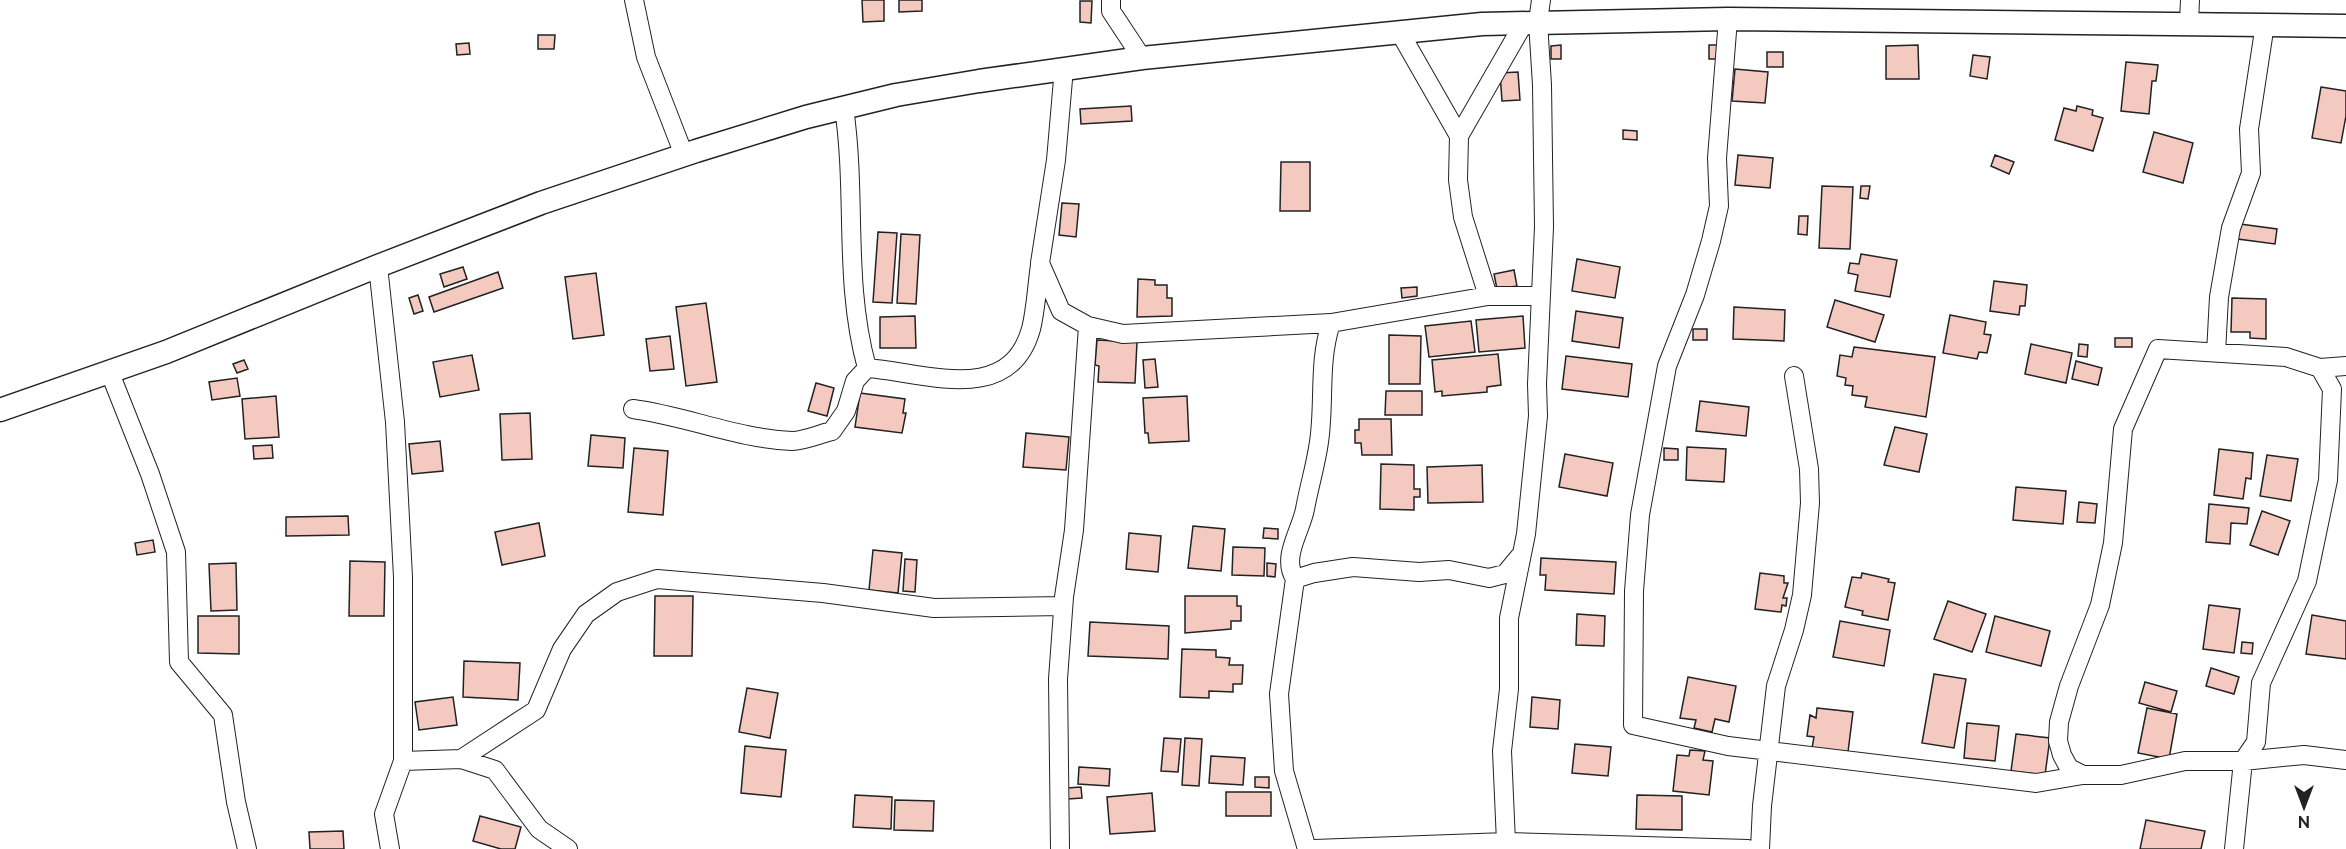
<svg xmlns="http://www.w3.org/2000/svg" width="2346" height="849" font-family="Raleway,sans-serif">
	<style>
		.building { fill: #f3c9c0; stroke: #222; stroke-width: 1.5 }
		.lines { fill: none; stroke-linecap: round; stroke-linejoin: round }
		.minor-casing { stroke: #222; stroke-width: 20 }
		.tertiary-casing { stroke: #222; stroke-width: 25 }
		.minor { stroke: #fff; stroke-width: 18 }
		.tertiary { stroke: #fff; stroke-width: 22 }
	</style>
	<rect width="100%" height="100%" fill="#fff"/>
	<path class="building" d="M862,0H884V21L863,22Z
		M899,0H922V11L899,12Z
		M1080,1H1092L1091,23L1080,22Z
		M538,35H555L554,49H538Z
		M469,43L470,54L457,55L456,44Z
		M1561,45V59H1551V46Z
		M1709,45H1720V59H1709Z
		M1918,45L1919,79H1886V46Z
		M1767,52H1783V67H1767Z
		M1973,55L1990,57L1987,79L1970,76Z
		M2126,62L2158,65L2156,81H2152L2149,114L2121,111Z
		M1735,69L1768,72L1765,103L1732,101Z
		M1518,72L1520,100L1502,101L1500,73Z
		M2321,87L2346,91V116L2341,143L2312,138Z
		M1131,106L1132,121L1081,124L1080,109Z
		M2077,106L2093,110L2092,115L2103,118L2093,151L2055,140L2064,108L2076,111Z
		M1623,130L1637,131V140L1623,139Z
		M2154,132L2193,143L2183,183L2143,172Z
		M1738,155L1773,158L1770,188L1735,185Z
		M1995,155L2014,162L2009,174L1991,166Z
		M1281,162H1310V211H1280Z
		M1822,186L1853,187L1850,249L1819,248Z
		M1861,186H1870L1868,199L1860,198Z
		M1062,203L1079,204L1076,237L1059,235Z
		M1799,216H1808L1807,235L1798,234Z
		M2240,224L2277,229L2275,244L2238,239Z
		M878,232L897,233L892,303L873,302Z
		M901,234L920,235L916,304L897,303Z
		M1861,254L1897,260L1890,297L1855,291L1858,275L1848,273L1850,263L1859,264Z
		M1577,259L1620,267L1615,298L1572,291Z
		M463,267L467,279L444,287L440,274Z
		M1514,270L1517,286L1497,289L1494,274Z
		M498,272L503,288L434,312L429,297Z
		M596,273L604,335L573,339L565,277Z
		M1138,279L1155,280V285H1167V298H1172V316L1137,317Z
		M1994,281L2027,285L2025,306H2020L2019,315L1990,311Z
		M1417,287V296L1402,298L1401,288Z
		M418,295L423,311L414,314L409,298Z
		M2232,298L2266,299V339L2250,338V332H2231Z
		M1835,300L1884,315L1875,342L1827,327Z
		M706,303L717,382L686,386L676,307Z
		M1734,307L1785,310L1784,341L1733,339Z
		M1576,311L1623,318L1619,348L1572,341Z
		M1950,315L1986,322L1984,334L1991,335L1987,353L1979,352L1977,359L1943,353Z
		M915,316L916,348H880V317Z
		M1523,316L1525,348L1479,352L1476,320Z
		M1471,321L1475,352L1429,357L1425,326Z
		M1693,329H1707V340H1693Z
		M1389,335L1421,336L1420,384H1389Z
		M670,336L674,369L650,371L646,339Z
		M2115,338H2132V347H2115Z
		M1097,340L1137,342L1135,383L1098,382L1099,366L1095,365Z
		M2031,344L2072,353L2066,383L2025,374Z
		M2079,344L2088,345L2087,357L2078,356Z
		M1854,347L1935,357L1926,417L1865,407L1867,397L1852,395L1853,386L1845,385L1846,378L1837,376L1840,355L1852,357Z
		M1498,354L1501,385L1487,387V392L1442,396V391L1435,392L1432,360Z
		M472,355L479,390L440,397L433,362Z
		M1566,356L1632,364L1628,397L1562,389Z
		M1155,359L1158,387L1145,388L1143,360Z
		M244,360L248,369L237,373L233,364Z
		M2076,361L2102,368L2098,385L2072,379Z
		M237,378L240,396L212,400L209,382Z
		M816,383L834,388L827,416L808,411Z
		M1386,391H1422V415H1385Z
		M860,393L905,399L903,413H906L902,433L855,427Z
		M276,396L279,437L245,439L242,399Z
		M1187,396L1189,441L1149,443L1148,433H1145L1143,398Z
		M1700,401L1749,407L1746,436L1696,431Z
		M530,413L532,459L502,460L500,414Z
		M1359,419H1391L1392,455H1362L1361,443H1355V430H1359Z
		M1895,427L1927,434L1919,472L1884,465Z
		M1026,433L1069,437L1066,470L1023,467Z
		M591,435L625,438L623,468L588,466Z
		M440,441L443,471L412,474L409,444Z
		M272,445L273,458L254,459L253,446Z
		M1687,447L1726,449L1724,482L1686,480Z
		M634,448L668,451L663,515L628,512Z
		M1664,448L1678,449V460H1664Z
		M2219,449L2253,453L2251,479L2246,478L2243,499L2214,495Z
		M1565,454L1613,463L1607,496L1559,487Z
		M2267,455L2298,459L2291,501L2260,496Z
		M1381,464L1414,465V489H1420V497H1414V510L1380,509Z
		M1482,465L1483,502L1428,503L1427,467Z
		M2016,487L2066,491L2063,524L2013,520Z
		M2079,502L2097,504L2095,523L2077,522Z
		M2209,504L2249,508L2247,524L2231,523L2230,544L2206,542Z
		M2262,511L2290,521L2278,555L2250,545Z
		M348,516L349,535L286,536V517Z
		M539,523L545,556L502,565L495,532Z
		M1193,526L1225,529L1221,571L1188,568Z
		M1264,528L1278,529V539L1263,538Z
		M1129,533L1161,536L1158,572L1126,569Z
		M153,540L155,552L137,555L135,543Z
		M1233,547L1265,548L1264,576L1232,575Z
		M873,550L902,553L898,593L869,590Z
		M1541,558L1616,562L1614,594L1545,590L1546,575H1540Z
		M905,559L917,560L915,592L903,591Z
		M350,561L385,562L384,616H349Z
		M236,563L237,610L211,611L209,564Z
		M1267,563L1276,564L1275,577L1267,576Z
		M1760,573L1784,576V583H1788L1783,598H1787L1786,606L1782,605L1781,612L1755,609Z
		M1862,573L1889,579L1888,582L1895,583L1888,620L1862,615L1863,611L1845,607L1852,577L1861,578Z
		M655,596H693L692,656H654Z
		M1185,596H1237V606H1241V621H1231V629L1185,633Z
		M1948,601L1986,614L1972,652L1934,639Z
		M2209,605L2240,609L2234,653L2203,649Z
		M1577,614L1605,616L1604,646L1576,645Z
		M2312,615L2346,621V659L2306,654Z
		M198,616H239V654L198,653Z
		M1995,616L2050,631L2041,666L1986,652Z
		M1840,621L1890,630L1884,666L1833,657Z
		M1090,622L1169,626L1168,659L1088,656Z
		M2242,642L2253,643L2252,654L2241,653Z
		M1182,649L1216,650V657L1230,658L1229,665H1243L1242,684H1233V692L1209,691V698L1180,697Z
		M464,661L520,663L518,700L463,697Z
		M2211,668L2239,677L2234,694L2206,686Z
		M1934,674L1966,679L1954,748L1922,743Z
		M1688,677L1736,686L1729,722L1715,719L1712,732L1694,728L1696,720L1680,718Z
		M2145,682L2177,691L2171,712L2139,703Z
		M747,688L778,693L770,738L739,732Z
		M453,697L457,725L419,730L415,702Z
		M1532,697L1560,700L1558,729L1530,727Z
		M1817,708L1853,712L1848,752L1812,748L1814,737L1807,736L1810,715L1816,718Z
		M2147,708L2177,714L2169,759L2138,753Z
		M1967,723L1999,726L1995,761L1964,758Z
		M2016,734L2050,738L2045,775L2011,771Z
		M1164,738L1181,739L1178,772L1161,771Z
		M1185,738L1202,739L1199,786L1182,785Z
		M1575,744L1611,747L1608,776L1572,773Z
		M745,746L786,750L781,797L741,793Z
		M1690,750L1705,751L1703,760L1713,761L1709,795L1673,791L1677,755L1689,756Z
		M1211,756L1245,758L1243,785L1209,783Z
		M1079,767L1110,769L1109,786L1078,784Z
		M1255,777H1269V788L1255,787Z
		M1081,787L1082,798L1068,799L1067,788Z
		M1226,792H1271V816H1226Z
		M1152,793L1155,831L1110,834L1107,797Z
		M855,795L892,797L891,829L853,827Z
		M1637,795L1682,796V830L1636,829Z
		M895,800L934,801L933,831L894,830Z
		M480,816L521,827L515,849H501L473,841Z
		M2146,820L2205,831L2201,849H2140Z
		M343,831L344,849H310L309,832Z"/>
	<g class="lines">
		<g class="minor-casing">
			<path id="minor" d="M634,0L646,57L684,155
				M1111,0V11L1142,58
				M1728,19L1717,158L1719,206L1711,241L1695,295L1667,366L1640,515L1634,591L1633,725L1728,746L2036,783L2083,775
				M2189,22L2190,0
				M1399,31L1459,136L1458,180L1463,217L1488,296H1540
				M844,108C857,196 843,281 867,368
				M1459,136L1524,23
				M378,266L395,422L403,577V761
				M1488,296L1331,323C1318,363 1325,401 1319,442C1316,464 1309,487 1305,509C1301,531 1281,557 1295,579L1314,573L1353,567L1419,572L1449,570L1489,578L1505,574L1520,556
				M1088,326L1123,334L1331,323
				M2216,353L2219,297L2231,228L2251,173L2249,129L2265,24
				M2320,368L2346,366
				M110,373L150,474L176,552L179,662L223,715L236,802L247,849
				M633,409C686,416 739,439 792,441C804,441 820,434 832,431L846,411L855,381L867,368C924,372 1009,407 1031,329C1036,309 1037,285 1040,265
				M1295,579L1279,694L1284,771L1307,849
				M461,759L536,710L562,649L586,614L617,592L657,579L823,593L934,608L1063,606
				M1506,842L1502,751L1509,689V618L1526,534L1538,416L1537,384L1544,227L1542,85L1538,22L1541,0
				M390,849L384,814L403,761L461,759L495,770L539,829L568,849
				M1060,849L1058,679L1064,597L1074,530L1088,326L1061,311L1040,263L1056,160L1064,68
				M1314,849L1506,842L1748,849
				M1760,849L1762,806L1776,686L1794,630L1802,595L1810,503L1809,469L1794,376
				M2234,849L2243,761H2185L2121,775H2083L2069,768L2062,755L2058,741L2059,722L2069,686L2100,605L2113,543L2123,429L2158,349L2286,357L2320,368L2332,389L2328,480L2307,581L2261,683L2256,742L2243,761L2304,755L2346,760"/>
		</g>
		<g class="tertiary-casing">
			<path id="tertiary" d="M0,410L166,352L378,266L541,203L696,151L806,117L896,95L979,81L1142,58L1482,24L1728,19L2346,26"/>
		</g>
		<use href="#minor" class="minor"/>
		<use href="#tertiary" class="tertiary"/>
	</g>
	<g transform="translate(2304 807) rotate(180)" stroke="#ffffff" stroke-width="4.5" paint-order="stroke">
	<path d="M0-4.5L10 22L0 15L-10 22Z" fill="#222222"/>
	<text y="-9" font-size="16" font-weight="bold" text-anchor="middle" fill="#222222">N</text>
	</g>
</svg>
